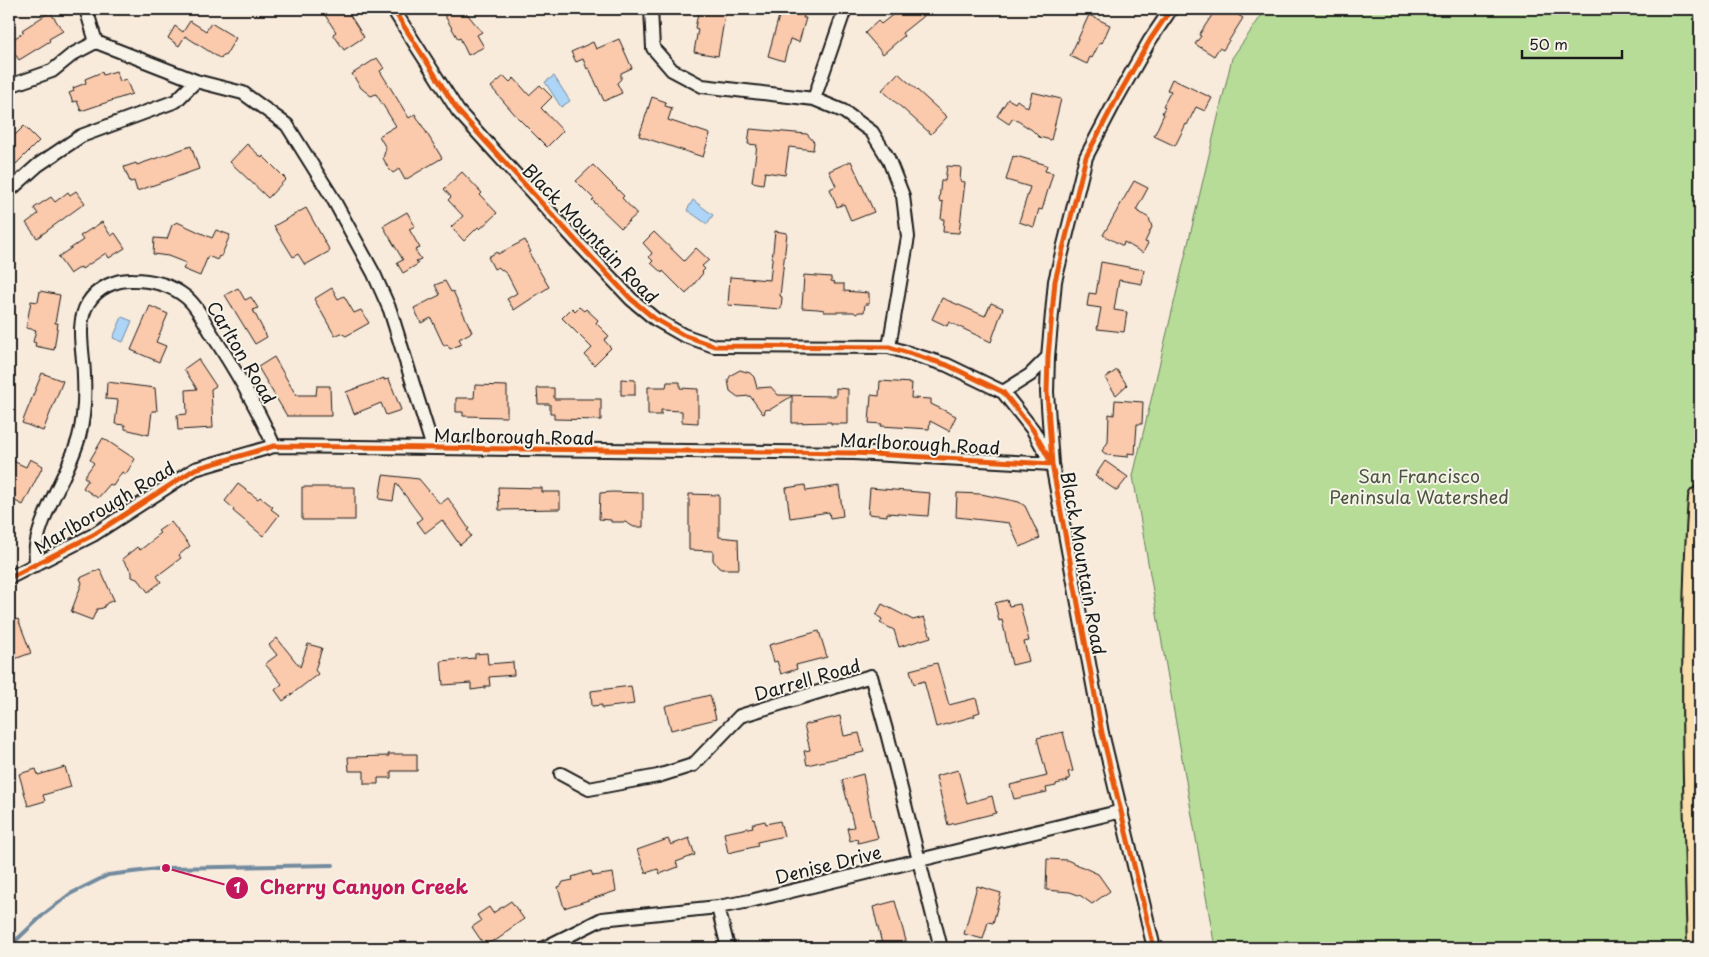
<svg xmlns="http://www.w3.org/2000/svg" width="1709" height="957" font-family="'Playpen Sans',sans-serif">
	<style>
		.green { fill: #b6dc98; stroke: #697c5a }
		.water { fill: #add5f7; stroke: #738b9f }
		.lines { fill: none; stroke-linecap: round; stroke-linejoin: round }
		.stream { stroke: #738b9f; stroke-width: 4 }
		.building { fill: #fbc9ab; stroke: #1c1c1c }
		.street-casing { stroke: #1c1c1c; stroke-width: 16 }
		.highway-casing { stroke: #1c1c1c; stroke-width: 26 }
		.street { stroke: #f7f3e8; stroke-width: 12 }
		.highway { stroke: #f9ddab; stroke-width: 22 }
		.cycleway-casing { stroke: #f7f3e8; stroke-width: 8 }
		.cycleway { stroke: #e8590c; stroke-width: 5 }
		.labels { text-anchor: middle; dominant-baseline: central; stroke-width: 4; stroke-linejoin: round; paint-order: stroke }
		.street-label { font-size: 18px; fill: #1c1c1c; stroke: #f7f3e8 }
		.park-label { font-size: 18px; fill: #4a5641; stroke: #f7f3e8 }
		.leader { fill: none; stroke: #c2185b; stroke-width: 2 }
		.callout-dot { fill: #c2185b; stroke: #f7f3e8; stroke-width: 2 }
		.mark-label { font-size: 15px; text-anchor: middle; font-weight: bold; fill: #fff }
		.callout-label { font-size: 19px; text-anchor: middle; font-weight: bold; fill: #c2185b; stroke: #f7f3e8; stroke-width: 4; stroke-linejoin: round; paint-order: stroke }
	</style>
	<rect width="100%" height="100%" fill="#f8ebdc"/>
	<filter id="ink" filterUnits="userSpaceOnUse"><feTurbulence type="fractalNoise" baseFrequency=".02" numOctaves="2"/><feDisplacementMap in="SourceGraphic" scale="10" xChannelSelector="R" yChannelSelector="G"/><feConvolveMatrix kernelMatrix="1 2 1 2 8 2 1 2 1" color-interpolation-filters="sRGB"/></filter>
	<g filter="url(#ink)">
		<path class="green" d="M1266,9H1700V948H1215L1133,476L1232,58Z"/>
		<path class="water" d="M554,76L570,101L561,107L545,82Z
			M693,200L713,215L707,224L687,210Z
			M122,317L132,321L123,342L113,338Z"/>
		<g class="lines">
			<path class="stream" d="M9,947L44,914L70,894L108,875L166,868L333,865"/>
		</g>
		<path class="building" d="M321,9H346L364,37L344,50L333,34L336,32Z
			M441,9H463L482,32L477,35L484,47L468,55L460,38L458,39Z
			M699,9H726L718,56L694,52L698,29L695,28Z
			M781,9H806L803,18H806L799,42L790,39L784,61L768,56Z
			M900,9H932L902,33L904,36L883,54L865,33L878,21L881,24Z
			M1216,9H1228L1243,18L1223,50L1219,48L1214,56L1195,44L1201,36L1199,35Z
			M50,12L63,31L49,39L50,41L19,60L9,45V42L24,32L22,30Z
			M1089,15L1110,25L1102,43L1100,42L1092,58L1090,57L1087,64L1070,56Z
			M190,21L206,31L211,23L236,38L225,56L223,55L221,59L185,36L179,46L168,38L175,26L183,32Z
			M619,39L632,68L621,73V79L617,83L622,93L604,101L589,68L587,69L583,59L576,62L571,52L593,42L596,49Z
			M377,58L384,68L380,71L409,118L415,114L442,158L405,180L399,169L393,173L388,168L383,158L386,148L379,136L396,126L376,94L371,96L361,88L352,74Z
			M116,71L120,81L126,79L132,94L81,111L77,101L73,102L69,93L74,91L73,88L86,83L85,79L102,72L103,75Z
			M898,73L947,117L931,134L882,90Z
			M504,76L510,82L514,78L529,95L540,85L552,97L541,108L563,131L547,147L518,118L491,87Z
			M1172,79L1212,98L1205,111L1196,107L1187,125L1186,124L1175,146L1154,136L1164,114L1162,113L1165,107L1163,106L1171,91L1167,90Z
			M1032,92L1061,99L1051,140L1039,137L1032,130L1013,118L1009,124L997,116L1008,99L1015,103L1017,100L1028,108Z
			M652,97L666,102L665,106L672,108L668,120L710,134L703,157L639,136Z
			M24,126L39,141L16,164L9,156V141Z
			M750,129L807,134L814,142L813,150L789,147L785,175L765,172L763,184L752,182L757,145L748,144Z
			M247,144L262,158L263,156L286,179L268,198L230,162Z
			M191,146L199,169L137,191L134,181L130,182L124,167L136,163L137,165Z
			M1013,156L1015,157L1016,156L1047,165L1045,171L1053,173L1042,210L1039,209L1034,227L1019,222L1030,187L1006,180Z
			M851,161L874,212L851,221L844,204L837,207L830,189L836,186L829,171Z
			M593,165L624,196L622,198L637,214L621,228L592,200L594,199L576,181Z
			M947,166L961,167L960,181L965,182L959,233L943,232L944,219H941L943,202L939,201L941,180L945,181Z
			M462,172L482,193L480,195L497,213L480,229L478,227L464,241L451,227L463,216L448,200L451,197L444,189Z
			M1134,181L1148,188L1136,210L1149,218L1152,227L1145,242L1148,243L1143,253L1124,242L1123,246L1103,235Z
			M76,191L85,203L37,238L26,223L38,214L34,208L51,197L55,202L68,192L70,195Z
			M306,208L330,251L305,265L298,254L293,257L274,226Z
			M407,212L415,226L409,229L420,248L415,250L421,259L416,261L418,264L403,273L397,263L403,260L383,226Z
			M102,222L111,236L115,233L125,248L109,258L106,253L82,269L81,267L70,274L58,257L83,240L80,236Z
			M177,222L212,238L216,230L230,235L221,257L219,256L217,260L208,256L200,276L183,269L186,263L168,256L153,254L154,238L167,239L172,225Z
			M775,231L787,233L780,296L782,297L781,309L728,305L730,277L770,280Z
			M654,232L684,261L696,248L709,260L702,266L705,269L702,272L703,273L686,294L663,271L662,273L651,263L653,261L649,257L652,253L643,243Z
			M525,240L531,252L529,253L549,287L514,310L507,299L517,293L507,274L498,267L494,269L488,257L497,252L498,254Z
			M1101,262L1144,270L1142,284L1119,280L1114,310L1127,312L1124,332L1097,329L1101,308L1087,306L1089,293L1096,294Z
			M804,275L831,277V281L835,282L834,284H844V291L869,293V304H865L864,312H859L856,314L854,312H824V310L818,309L802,308Z
			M445,281L451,292L453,291L472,332L459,339L462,344L450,349L447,344L444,346L431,318L421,323L414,308L440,295L435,285Z
			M238,288L245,300L251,297L258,308L253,310L267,337L255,344L225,295Z
			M332,288L338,299L344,296L354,313L361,310L369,323L346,336L341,333L335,336L314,299Z
			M40,291L60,295L55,323H58L54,350L35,346L36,343L33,342L36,330L26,328L31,301L38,302Z
			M942,298L985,316L991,303L1003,308L991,342L949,322L947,326L932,319Z
			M150,306L168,314L156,342L166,346L159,362L131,350Z
			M579,307L584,311L586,309L598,320L596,323L609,336L604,340L611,348L594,365L585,355L592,348L562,318L572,308L575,311Z
			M274,357L296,395H316L317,386H330L331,416H287L258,367Z
			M198,359L216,386L211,389L213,428L178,430L177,415L187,414L186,390L197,389L184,369Z
			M740,370L750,373L754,377L757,388L771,387L778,395L836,396V388L848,389V424H831V422L792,423V396L771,409L764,410L765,413L763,414L750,396L738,397L730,391L728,380L731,375Z
			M1117,370L1127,385L1116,395L1105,378Z
			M42,373L63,381L43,431L22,423Z
			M384,378V380L389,379L401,410L386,415L381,403L354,414L346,392Z
			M621,379L635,380V395H621Z
			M880,381L912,383L911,398L931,399V404L956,416L949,431L930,421L929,429L881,426L882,424L869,423L871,395L879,396Z
			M107,382L155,388L157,411H152L149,435L125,429V425L115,424L118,400L106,399Z
			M667,382H680V388L698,389V423L682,422V411L661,410V415H648V387H666Z
			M475,385L507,386V417L463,416V412H456V398H474Z
			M537,388H554V399H601V420L554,419V413H550V404H538Z
			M1115,400L1143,402L1142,424H1137L1135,454L1128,453V457L1107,455L1102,451L1108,442L1109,414L1114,415Z
			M103,438L135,459L126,474L122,472L113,486L110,484L98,498L83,488L88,480L84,477L94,463L90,460Z
			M30,459L43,466L23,505L9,498V469L13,461L26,467Z
			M1105,461L1128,477L1117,491L1095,476Z
			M383,475L419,479L440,504L448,498L469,529L467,530L471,536L460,545L442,520L425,533L417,522L422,518L396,483L393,501L379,499Z
			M238,484L258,499L260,497L273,507L271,509L279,515L263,536L233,511L234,509L225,501Z
			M805,485L806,491L839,486L843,516L830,518L829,512L790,518L786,488Z
			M302,487H355V520H302Z
			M498,487L542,488V492H560V509L499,510Z
			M870,488L930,493L928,516L887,513V516L868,514Z
			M612,492L643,493V527H634L625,522H611V520L599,519L600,493Z
			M957,493L981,494L1019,502L1025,506L1040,538L1020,547L1009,523L956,517Z
			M689,494L719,495V537L738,539L739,569H721L718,567L713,560V551L689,550Z
			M171,522L190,546L179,555L181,558L157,576L161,582L148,592L139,580L132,577V572L122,559L137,547L140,550L157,537L156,536L160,533L158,531Z
			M100,569L114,600L107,603L103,608L97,609L92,620L71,612L82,583L80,578Z
			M1007,600L1009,606L1020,604L1029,641L1024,642L1029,661L1012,665L1002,620L999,621L995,603Z
			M882,604L913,620L924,617L931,637L899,647L894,630L880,623L882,619L876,615Z
			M18,619L31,653L9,661V622Z
			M819,631L827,657L796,665L797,669L781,674L777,661L774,662L769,645Z
			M277,638L300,667L308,644L322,648L315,670L318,674L283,701L275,690L282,684L265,664L277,655L269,645Z
			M487,653L488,664L513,662L514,675L489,677L490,686H485V688L471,690V683L443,685L441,661L475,658V654Z
			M937,663L949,705L976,698L980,712L974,714L975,716L936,727L924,681L914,684L910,670Z
			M631,686L634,704L602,708V705L592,706L591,691Z
			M710,695L716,719L671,730L665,706Z
			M840,716L844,736L859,733L864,752L807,765L804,751L810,750L804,725Z
			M1063,732L1073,771L1068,772L1070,779H1067L1068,781L1056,784V786L1046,788L1047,792L1014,799L1010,785L1047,776L1037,738Z
			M388,754H417V771H391V778H378V784H364V771H349L348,757L389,756Z
			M65,767L71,787L43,795L45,801L28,806L19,774L36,769L38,775Z
			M958,770L967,803L992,796L996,813L948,825L936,776Z
			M863,774L872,820L873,819L878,838L858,843L857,839L850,841L847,828L854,827L842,780Z
			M765,821L766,824L780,821L784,836L757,842L758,846L728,853L724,833L753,827L752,824Z
			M689,838L695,855L676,862L678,867L660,874L658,869L646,873L637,850L668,839L671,845Z
			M1047,859L1067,860L1098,874L1110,891L1092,904L1081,896L1070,892L1046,890Z
			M591,871L593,876L613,873L616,891L564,908L558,887L561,886L563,882L573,880L572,877Z
			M977,886L1001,893L993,923L988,922L983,939L964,934Z
			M511,901L524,919L504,933L505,934L495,941L494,940L485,946L472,927L481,921L477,915L489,907L493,913Z
			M895,901L908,948H883L873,907Z"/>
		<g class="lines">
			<g class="street-casing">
				<path id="street" d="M86,9L96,42L196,81L243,93L287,125L332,197L374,274L390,310L433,448
					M393,9L458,111L578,243L631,299L655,319L683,335L714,346L889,347L947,365L1003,392L1033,430L1052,464L1102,733L1154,948
					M651,9L653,48L672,70L702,86L814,99L843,111L872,132L888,158L903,196L908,237L889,347
					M9,86L52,71L73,54L96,42
					M814,99L845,9
					M9,191L38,165L81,136L176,101L196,81
					M1003,392L1030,375L1048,357
					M36,565C36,558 35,552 36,546C42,510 69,473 79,437C84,418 85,396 84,377C84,353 75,324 88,303C97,288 116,279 133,280C152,280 171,285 186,297C196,305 204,320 210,331C234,368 257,406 274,446
					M9,578L93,535L195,469L274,446L854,453L1052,464L1047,392L1048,357L1055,281L1086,157L1117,98L1150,40L1171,9
					M561,774L589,789L658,776L693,765L740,716L871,676L888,737L941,948
					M718,907L728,948
					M544,948L602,919L718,907L750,901L1122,811"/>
			</g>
			<g class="highway-casing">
				<path id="highway" d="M1699,948C1695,798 1690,648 1700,498"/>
			</g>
			<use href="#street" class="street"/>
			<use href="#highway" class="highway"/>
			<g class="cycleway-casing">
				<path id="cycleway" d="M393,9L458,111L578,243L631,299L655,319L683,335L714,346L889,347L947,365L1003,392L1033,430L1052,464L1102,733L1154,948
					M9,578L93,535L195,469L274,446L854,453L1052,464L1047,392L1048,357L1055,281L1086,157L1117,98L1150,40L1171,9"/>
			</g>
			<use href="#cycleway" class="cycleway"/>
		</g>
	</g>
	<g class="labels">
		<g class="street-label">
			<text transform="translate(591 233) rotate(46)">Black Mountain Road</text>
			<text transform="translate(242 352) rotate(59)">Carlton Road</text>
			<text transform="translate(514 436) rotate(1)">Marlborough Road</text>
			<text transform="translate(920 443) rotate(3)">Marlborough Road</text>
			<text transform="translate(104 507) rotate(-31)">Marlborough Road</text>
			<text transform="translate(1084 563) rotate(80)">Black Mountain Road</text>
			<text transform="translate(807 679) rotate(-16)">Darrell Road</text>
			<text transform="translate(828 864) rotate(-14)">Denise Drive</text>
		</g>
		<g class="park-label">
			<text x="1419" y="475">San Francisco<tspan x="1419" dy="21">Peninsula Watershed</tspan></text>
		</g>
	</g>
	<path class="leader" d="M166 868L237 888"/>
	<g class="callout-dot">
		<circle cx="166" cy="868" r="5"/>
		<circle cx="237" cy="888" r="12"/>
	</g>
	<g class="mark-label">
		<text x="237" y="893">1</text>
	</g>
	<g class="callout-label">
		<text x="364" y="894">Cherry Canyon Creek</text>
	</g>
	<rect width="1709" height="957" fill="none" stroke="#f7f3e8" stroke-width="30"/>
	<rect x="15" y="15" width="1679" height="927" fill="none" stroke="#1c1c1c" stroke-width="2" filter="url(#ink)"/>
	<path d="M1522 50v8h100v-8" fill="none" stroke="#1c1c1c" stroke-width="2.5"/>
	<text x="1529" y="50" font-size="15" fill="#1c1c1c" stroke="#f7f3e8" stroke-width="4" paint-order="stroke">50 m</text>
</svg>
